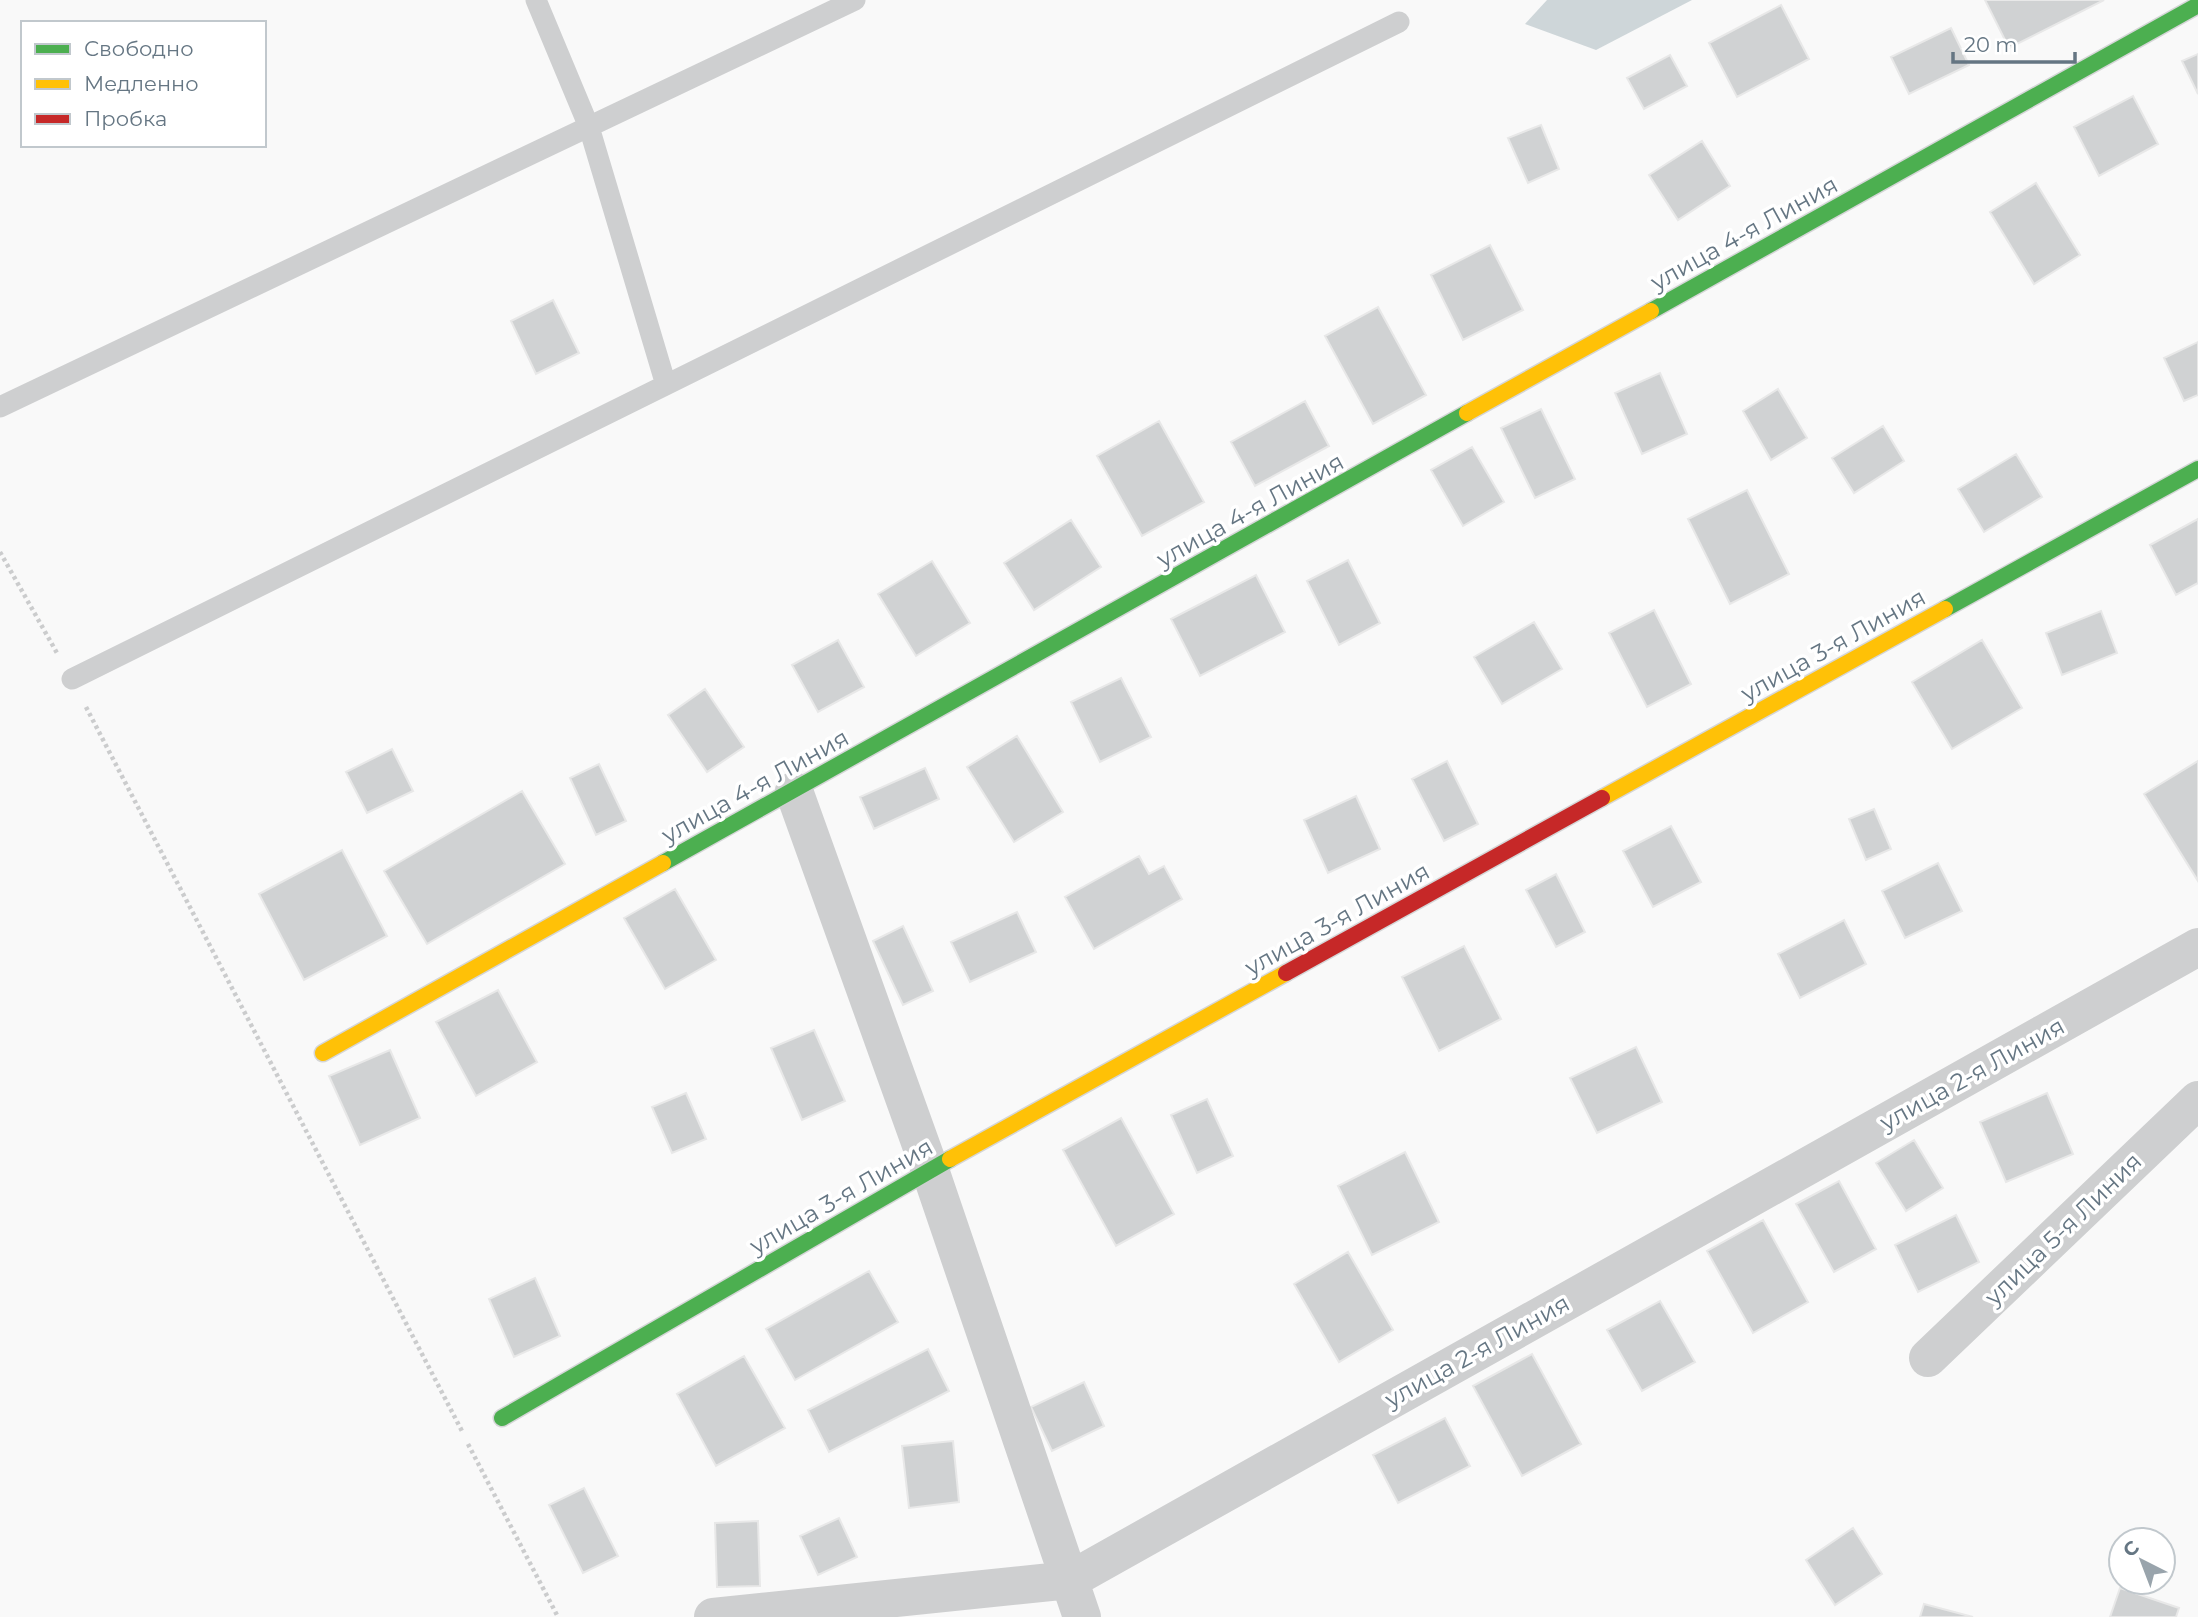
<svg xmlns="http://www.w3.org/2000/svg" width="2198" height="1617" font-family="Montserrat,sans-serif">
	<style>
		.water { fill: #ced6d9 }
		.building { fill: #d0d2d3; stroke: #e8e8e8; stroke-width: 2 }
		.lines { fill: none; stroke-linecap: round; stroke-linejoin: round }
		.fast-casing { stroke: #d5d6d7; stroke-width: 19 }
		.slow-casing { stroke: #d5d6d7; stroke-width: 19 }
		.jam-casing { stroke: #d5d6d7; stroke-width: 19 }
		.path { stroke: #cbcccd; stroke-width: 4.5; stroke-dasharray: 3.5 3.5; stroke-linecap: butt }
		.lane { stroke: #cecfd0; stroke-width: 21 }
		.street { stroke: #cecfd0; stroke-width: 38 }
		.fast { stroke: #4caf50; stroke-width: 16 }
		.slow { stroke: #ffc107; stroke-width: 16 }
		.jam { stroke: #c62828; stroke-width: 16 }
		.labels { text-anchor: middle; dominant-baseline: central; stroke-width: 7; stroke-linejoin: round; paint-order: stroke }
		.street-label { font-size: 24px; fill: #657683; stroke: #fff }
	</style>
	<rect width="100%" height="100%" fill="#f9f9f9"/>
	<path class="water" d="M1547,0H1692L1596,50L1525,24Z"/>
	<path class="building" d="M1985,0H2104L2009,48Z
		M1781,5L1809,59L1737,97L1709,43Z
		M1951,28L1969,65L1909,94L1891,57Z
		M2198,54V94L2182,61Z
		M1670,55L1687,86L1644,109L1627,78Z
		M2133,96L2158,144L2099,176L2074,127Z
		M1541,125L1559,169L1528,183L1508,138Z
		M1702,141L1730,186L1678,220L1649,175Z
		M2036,183L2080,255L2034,284L1990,212Z
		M1490,245L1523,310L1463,340L1431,275Z
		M553,300L579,353L536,374L511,321Z
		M1378,307L1426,395L1373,424L1325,336Z
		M2198,342V395L2184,401L2164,358Z
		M1660,373L1687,434L1642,454L1615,393Z
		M1778,389L1807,438L1771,460L1743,411Z
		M1305,401L1329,446L1255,486L1231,442Z
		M1541,409L1575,479L1535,498L1501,428Z
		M1159,421L1204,502L1142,536L1097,456Z
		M1883,426L1904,461L1854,493L1832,458Z
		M1472,447L1504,502L1463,526L1431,470Z
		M2016,454L2042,497L1984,532L1958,489Z
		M1747,490L1789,574L1730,604L1688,519Z
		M2198,519V583L2176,595L2150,545Z
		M1071,520L1101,567L1034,610L1004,563Z
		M1348,560L1380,623L1339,645L1307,581Z
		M932,561L970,623L916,656L878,594Z
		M1256,575L1285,632L1200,676L1171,619Z
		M1654,610L1691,684L1647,707L1609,633Z
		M2101,611L2117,653L2062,675L2046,633Z
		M1534,622L1562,669L1502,704L1474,657Z
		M838,640L864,687L818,712L792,665Z
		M1982,640L2022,708L1952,749L1912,682Z
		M1121,678L1151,737L1100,762L1071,702Z
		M705,689L744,747L707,772L668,715Z
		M1017,736L1063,812L1014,842L967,767Z
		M392,749L413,791L367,813L346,772Z
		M1447,761L1478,824L1444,841L1412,779Z
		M2198,761V881L2144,794Z
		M599,764L626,821L596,835L570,778Z
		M925,768L939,799L874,829L860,797Z
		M522,791L565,864L427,944L384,871Z
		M1356,796L1380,849L1328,873L1304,820Z
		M1874,809L1891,849L1866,860L1849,819Z
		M1671,826L1701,882L1653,907L1623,851Z
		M342,850L387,936L304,980L259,894Z
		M1139,856L1149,874L1164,866L1182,899L1094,949L1065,897Z
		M1938,863L1962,911L1905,938L1882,891Z
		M1556,874L1585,932L1556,947L1526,890Z
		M675,889L716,960L665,989L624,918Z
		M1017,912L1036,952L970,982L951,942Z
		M1844,920L1866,964L1800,998L1778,954Z
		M903,926L933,991L903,1005L873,941Z
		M1464,946L1501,1019L1439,1051L1402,977Z
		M498,990L537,1062L476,1096L436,1022Z
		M814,1030L845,1101L802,1120L771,1048Z
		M1636,1047L1662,1102L1597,1133L1570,1078Z
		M390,1050L420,1118L360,1145L329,1076Z
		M686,1093L706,1139L672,1153L652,1107Z
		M2047,1093L2073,1154L2006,1182L1980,1122Z
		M1207,1099L1233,1156L1197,1173L1171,1115Z
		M1121,1118L1174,1214L1116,1246L1063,1150Z
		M1914,1140L1943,1188L1906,1211L1876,1163Z
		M1405,1152L1439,1222L1372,1255L1338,1186Z
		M1839,1181L1876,1249L1834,1272L1796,1204Z
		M1956,1215L1979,1262L1918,1292L1895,1245Z
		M1763,1220L1808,1302L1753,1333L1707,1251Z
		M1348,1252L1393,1330L1339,1362L1294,1284Z
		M869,1271L898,1322L795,1380L766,1329Z
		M535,1278L560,1336L514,1357L489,1299Z
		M1660,1301L1695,1362L1642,1391L1607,1330Z
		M928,1349L949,1391L829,1452L808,1410Z
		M1532,1354L1581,1444L1522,1476L1473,1386Z
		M744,1356L785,1428L716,1466L677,1394Z
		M1084,1382L1104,1426L1052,1451L1031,1407Z
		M1445,1418L1470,1466L1398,1503L1373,1455Z
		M953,1441L959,1502L909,1508L902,1446Z
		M584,1488L618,1556L583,1573L549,1505Z
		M839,1518L857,1557L818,1575L800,1536Z
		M758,1521L760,1586L717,1587L715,1523Z
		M1853,1528L1882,1574L1835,1605L1806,1560Z
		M2120,1588L2179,1608L2176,1617H2110Z
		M1924,1604L1973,1617H1920Z"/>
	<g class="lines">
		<g class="fast-casing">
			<path id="fast" d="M1651,311L2198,5
				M1945,609L2198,469
				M663,863L1467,413
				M502,1418L950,1159"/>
		</g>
		<g class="slow-casing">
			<path id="slow" d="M1467,413L1651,311
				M1602,798L1945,609
				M323,1053L663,863
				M950,1159L1286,973"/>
		</g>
		<g class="jam-casing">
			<path id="jam" d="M1286,973L1602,798"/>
		</g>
		<path class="path" d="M0,552L57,653
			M86,707L463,1433
			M468,1444L558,1617"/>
		<path class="lane" d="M536,0L589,127L666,385
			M0,407L855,0
			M72,679L1399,22"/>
		<path class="street" d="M794,791L930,1170L1082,1617
			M1928,1358L2198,1100
			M713,1617L1070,1580L2198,947"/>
		<use href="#fast" class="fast"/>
		<use href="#slow" class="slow"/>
		<use href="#jam" class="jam"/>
	</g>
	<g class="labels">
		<g class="street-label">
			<text transform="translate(1744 233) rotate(-29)">улица 4-я Линия</text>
			<text transform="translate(1250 510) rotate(-29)">улица 4-я Линия</text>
			<text transform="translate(1833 645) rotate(-29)">улица 3-я Линия</text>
			<text transform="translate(755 786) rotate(-29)">улица 4-я Линия</text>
			<text transform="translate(1337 919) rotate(-29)">улица 3-я Линия</text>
			<text transform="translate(1972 1074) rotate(-29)">улица 2-я Линия</text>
			<text transform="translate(841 1196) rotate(-30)">улица 3-я Линия</text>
			<text transform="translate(2063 1229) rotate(-44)">улица 5-я Линия</text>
			<text transform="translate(1477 1351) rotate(-29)">улица 2-я Линия</text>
		</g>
	</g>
	<rect x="21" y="21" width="245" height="126" fill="#ffffff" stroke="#c1c8cd" stroke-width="2"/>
	<rect x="35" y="44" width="35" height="10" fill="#4caf50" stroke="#c1c8cd" stroke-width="2"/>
	<text x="84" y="56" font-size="21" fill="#657683">Свободно</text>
	<rect x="35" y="79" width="35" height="10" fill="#ffc107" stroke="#c1c8cd" stroke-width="2"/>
	<text x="84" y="91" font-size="21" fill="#657683">Медленно</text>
	<rect x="35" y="114" width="35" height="10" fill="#c62828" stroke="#c1c8cd" stroke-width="2"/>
	<text x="84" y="126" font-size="21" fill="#657683">Пробка</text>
	<g transform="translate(2142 1561) rotate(318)"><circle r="33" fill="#ffffff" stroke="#c1c8cd" stroke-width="2"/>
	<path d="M0-5L12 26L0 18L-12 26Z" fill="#99a4ac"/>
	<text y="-10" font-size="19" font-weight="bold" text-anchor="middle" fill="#657683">С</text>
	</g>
	<path d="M1953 52v10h122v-10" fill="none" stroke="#657683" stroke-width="3.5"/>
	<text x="1964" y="52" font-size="21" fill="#657683" stroke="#ffffff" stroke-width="5" paint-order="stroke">20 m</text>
</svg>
